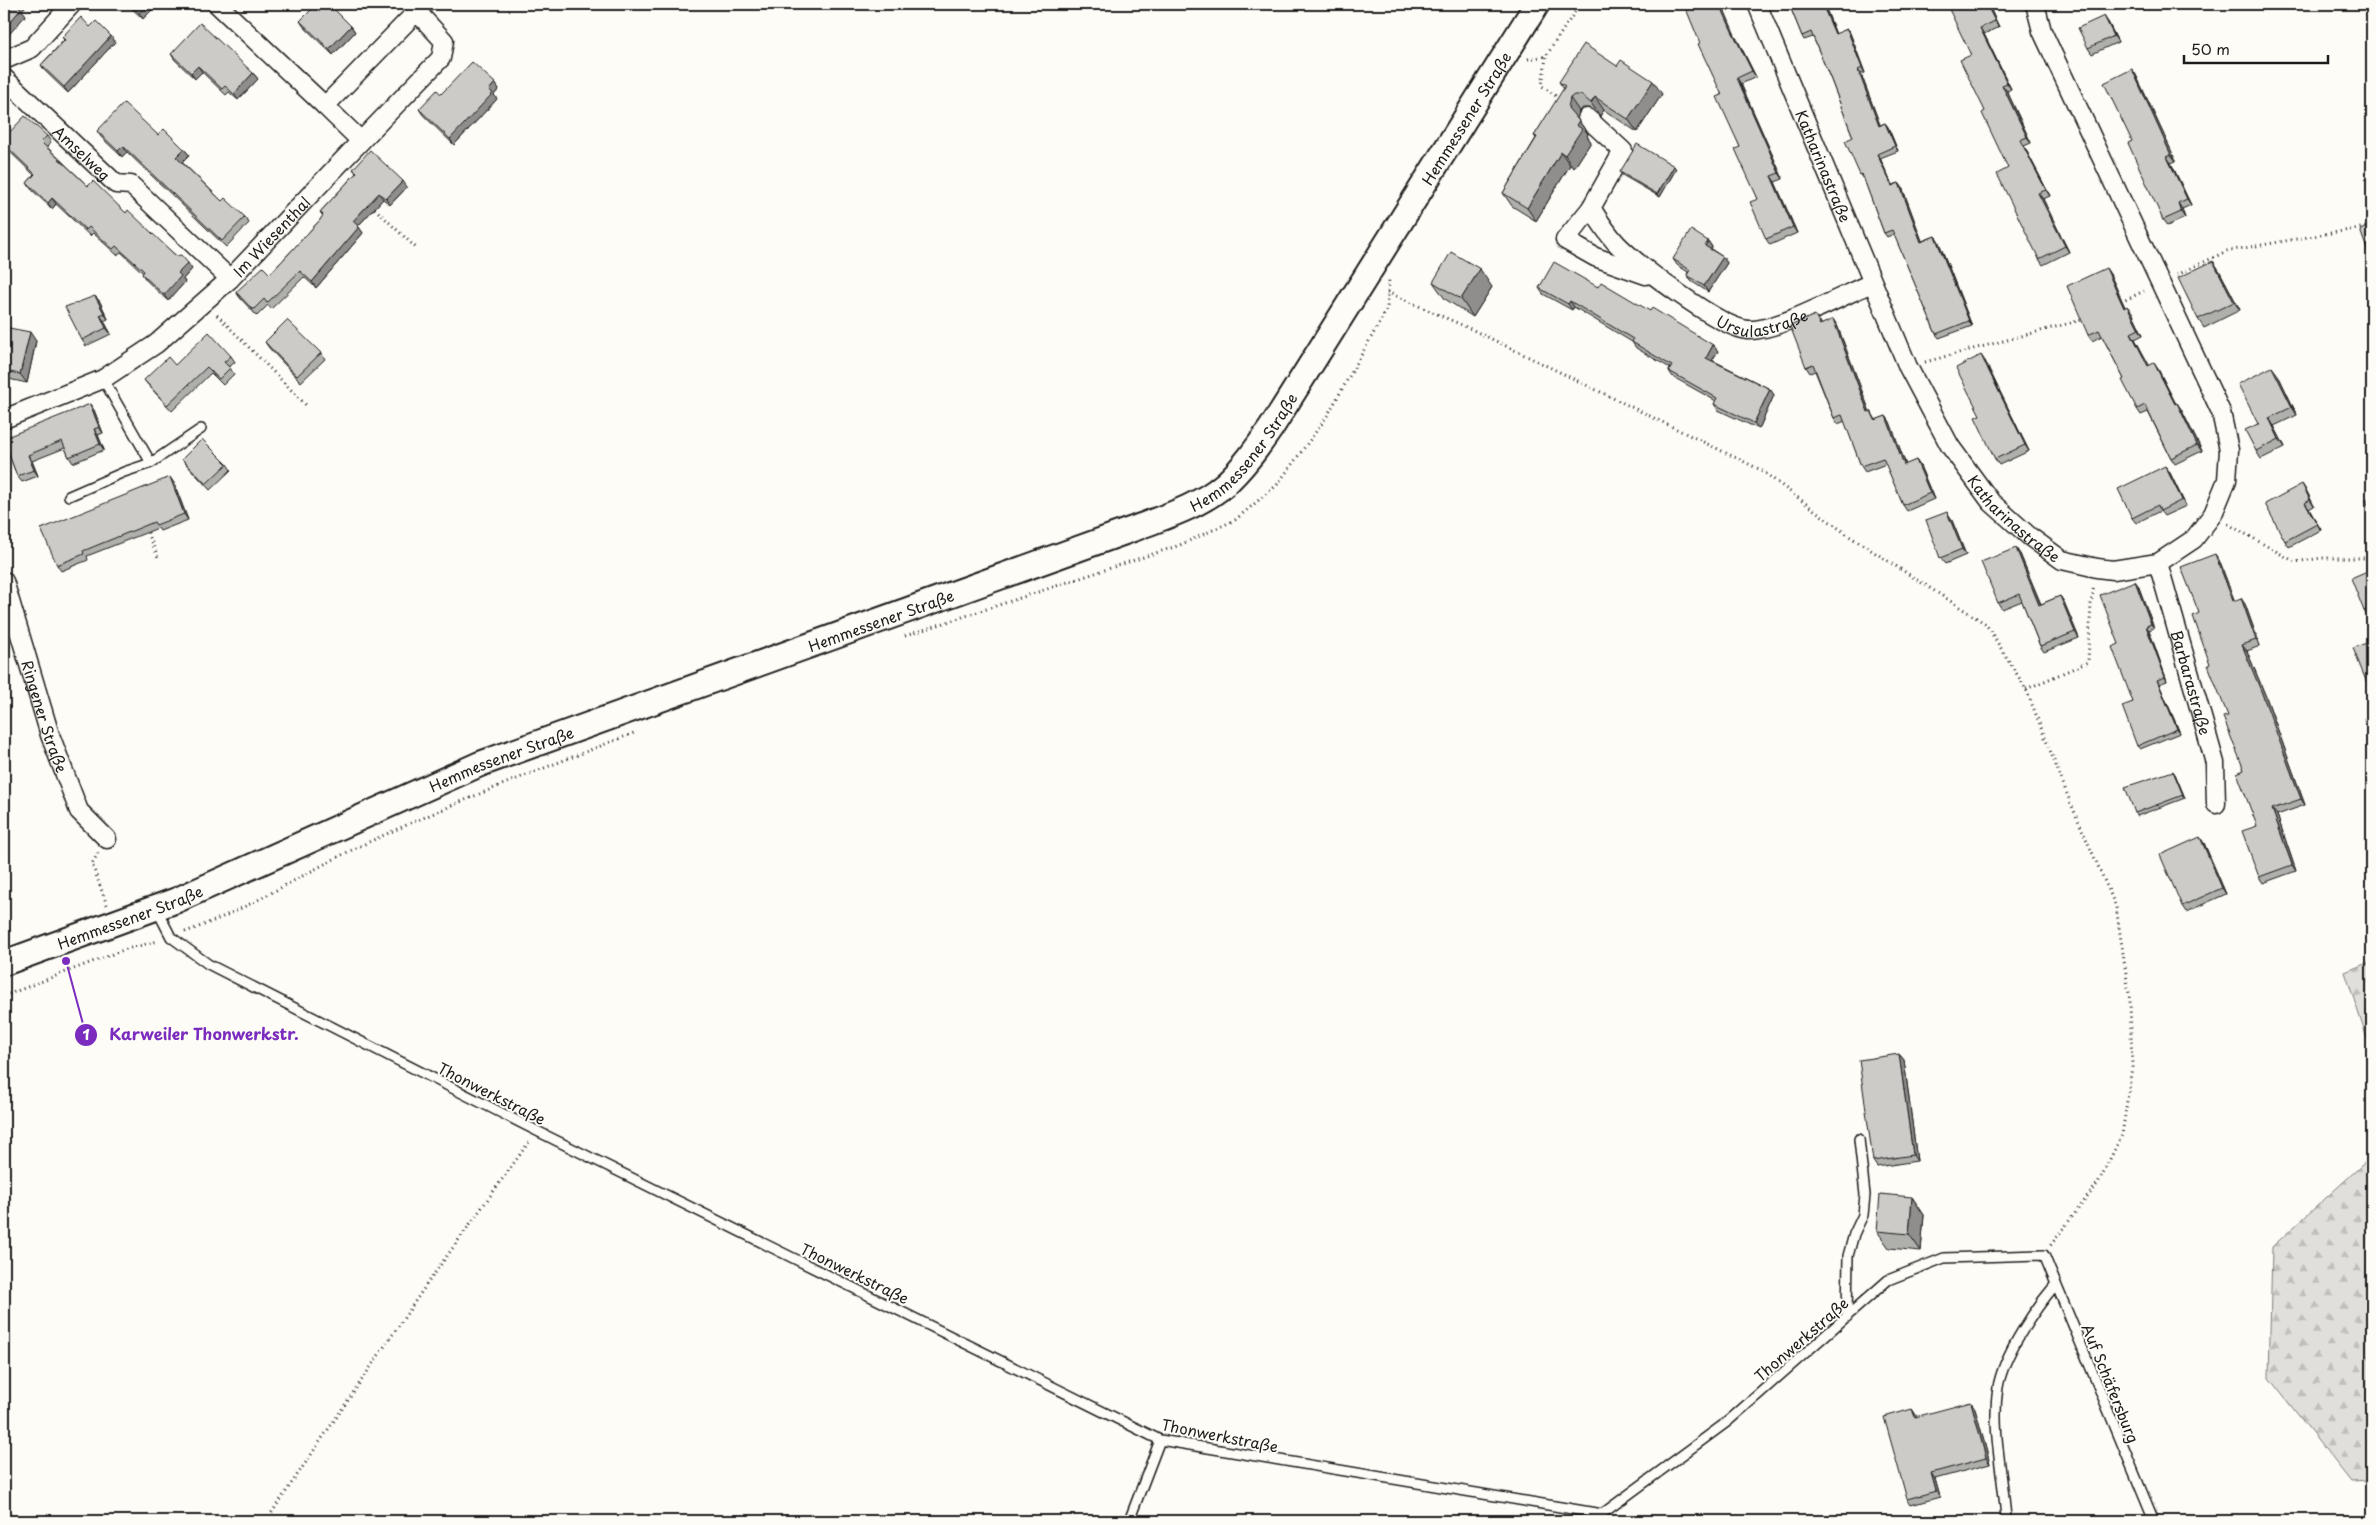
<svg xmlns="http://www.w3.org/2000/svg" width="2376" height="1525" font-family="'Playpen Sans',sans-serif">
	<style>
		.forest { fill: url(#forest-firs); stroke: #7e7e7c }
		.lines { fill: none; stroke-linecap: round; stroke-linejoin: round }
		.lane-casing { stroke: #1c1c1c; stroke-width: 12 }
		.street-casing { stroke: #1c1c1c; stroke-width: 21 }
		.secondary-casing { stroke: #1c1c1c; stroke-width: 28 }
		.path { stroke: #1c1c1c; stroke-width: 3; stroke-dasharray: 1 4; stroke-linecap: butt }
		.lane { stroke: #fdfcf7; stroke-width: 9 }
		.street { stroke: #fdfcf7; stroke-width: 18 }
		.secondary { stroke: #fdfcf7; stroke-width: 24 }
		.wall { fill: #afafac; stroke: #1c1c1c }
		.shaded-wall { fill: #8f8e8c; stroke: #1c1c1c }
		.building { fill: #cccbc8; stroke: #1c1c1c }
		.labels { text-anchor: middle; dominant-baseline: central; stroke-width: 4; stroke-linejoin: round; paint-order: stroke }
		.street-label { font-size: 15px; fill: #1c1c1c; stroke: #fdfcf7 }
		.leader { fill: none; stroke: #7b2cbf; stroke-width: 2 }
		.callout-dot { fill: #7b2cbf; stroke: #fdfcf7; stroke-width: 2 }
		.mark-label { font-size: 15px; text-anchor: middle; font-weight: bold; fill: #fff }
		.callout-label { font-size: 16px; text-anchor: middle; font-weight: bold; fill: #7b2cbf; stroke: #fdfcf7; stroke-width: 4; stroke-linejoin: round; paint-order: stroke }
	</style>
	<defs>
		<pattern id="forest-firs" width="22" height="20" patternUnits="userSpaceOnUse" patternTransform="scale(1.25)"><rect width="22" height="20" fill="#e0dfdb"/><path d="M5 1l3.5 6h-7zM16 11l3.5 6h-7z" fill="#c0bfbb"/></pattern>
	</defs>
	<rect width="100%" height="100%" fill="#fdfcf7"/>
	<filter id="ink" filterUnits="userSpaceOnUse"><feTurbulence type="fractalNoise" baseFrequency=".02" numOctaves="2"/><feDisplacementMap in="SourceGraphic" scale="10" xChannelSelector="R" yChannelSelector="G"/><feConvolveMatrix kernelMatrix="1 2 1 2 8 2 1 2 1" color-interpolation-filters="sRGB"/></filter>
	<g filter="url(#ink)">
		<path class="forest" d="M2372,961V1090L2370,1048L2345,972Z
			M2372,1156V1481L2351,1482L2269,1378L2272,1247Z"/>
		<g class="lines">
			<g class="lane-casing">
				<path id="lane" d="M151,463L201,429
					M69,496L124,472L151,463L103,379
					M156,908L171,937L208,964L537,1131L1160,1440L1602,1514L1727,1422L1888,1280L1944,1258L2044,1255L2154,1521
					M1847,1317L1848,1256L1854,1234L1863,1215L1865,1195L1859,1139
					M1129,1521L1160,1440
					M2006,1521C2004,1477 1991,1431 1998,1387C2004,1354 2034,1310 2056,1284"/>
			</g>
			<g class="street-casing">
				<g id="street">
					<path d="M217,4L325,106"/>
					<path id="s1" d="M1757,4L1908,367L1950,446L1991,502L2029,536L2062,560L2097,568L2113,570L2158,563L2194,539L2213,514L2227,480L2229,450L2221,412L2042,31L2035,4"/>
					<path d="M4,60L32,48L72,4"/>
					<path id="s2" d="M4,78L116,184L131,185L230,279"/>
					<path id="s3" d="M1587,118L1623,151L1591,208C1599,220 1608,235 1618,245C1639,266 1720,328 1748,330C1776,332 1843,295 1872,283"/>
					<path d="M361,141L441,58L444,41L417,12"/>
					<path d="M1591,208L1565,240L1595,257L1646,275"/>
					<path id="s4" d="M4,419L103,379L156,344L230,279L361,141L325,106L424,4"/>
					<path id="s5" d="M2158,563L2215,763L2216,804"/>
					<path id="s6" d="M4,581L50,735L79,811L107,839"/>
				</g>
			</g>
			<g class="secondary-casing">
				<g id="secondary">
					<path id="s7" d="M4,963L177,900L480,764L1133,529C1164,517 1198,507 1224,485C1243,468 1257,448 1271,428L1537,4"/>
				</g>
			</g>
			<path class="path" d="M1546,57L1542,86L1560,99
				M1528,59L1546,56L1580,4
				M371,205L416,248
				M2177,275L2227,251L2372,226
				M1387,292L1471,329L1761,470L1849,536L1986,624L2026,689L2071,804L2116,907L2130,1000L2132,1067L2122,1135L2098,1183L2050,1246
				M2121,302L2144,291
				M217,315L308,407
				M1925,362L2085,319
				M2228,524L2295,562L2322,558H2372
				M146,528L159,560
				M905,636L1180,545L1235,520L1277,485L1326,418L1387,309L1389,280
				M2026,689L2088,662L2091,603L2094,585
				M98,853L92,864L107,905
				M185,932C246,911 300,875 358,847C448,805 541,769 634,733
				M4,996L123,950L158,941
				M266,1521L429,1281L529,1142"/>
			<use href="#lane" class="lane"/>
			<use href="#street" class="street"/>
			<use href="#secondary" class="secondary"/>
		</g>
		<path class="wall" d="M127,4H158L143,19Z
			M1789,4H1824L1836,34L1847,29L1850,33L1865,73L1861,74L1880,125L1885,123L1888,127L1898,151L1880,158L1892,185L1899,183L1902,187L1922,241L1935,236L1938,240L1972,326L1939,338L1936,334L1894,234L1887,237L1884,233L1864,179H1863L1860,175L1853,137L1831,80L1813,37L1804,40L1802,36Z
			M1949,4H1988L1999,27L1984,34L2011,89L2007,91L2031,143L2024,146L2050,196L2043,199L2069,252L2043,265L2039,259L2008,168L1985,111L1971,55Z
			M300,21L351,26L355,32L333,55L304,27Z
			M2108,22L2118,42L2092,54L2088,48Z
			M90,27L115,42L68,93L45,71L41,65L64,40L62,37Z
			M1735,35L1756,77L1741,84L1783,179L1775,182L1797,233L1770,245L1766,239L1758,199L1722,95L1700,43Z
			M171,54L253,73L258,79L238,100L229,92L226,95L202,72L195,79L175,60Z
			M1617,66L1662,94L1637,132L1604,110L1600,116L1590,108H1583L1579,111L1577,118L1588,134L1587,136L1591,142L1574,168L1570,165L1536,221L1512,206L1503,193L1536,138L1534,136L1564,89L1559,82Z
			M2132,69L2136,75L2176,161L2171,163L2191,205L2182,209L2185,218L2167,226L2163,220L2132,141Z
			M495,83L499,89L494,95L497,99L454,145L423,115L419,109L441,94Z
			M97,131L158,135L184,149L189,155L182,162L222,201L245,217L249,223L226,247L127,152L122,157L101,137Z
			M47,136L51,142L47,147L88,186L126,213L192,269L183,279L185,282L168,301L146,280L142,274L143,273L121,252L117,255L93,233L90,236L56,204L52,209L31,189L27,183L34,175L5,147L4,145V138Z
			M353,169L407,187L390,205L383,199L358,226L363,233L316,288L304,277L271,309L268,305L257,316L240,298L236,292L270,274L320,220L323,216L320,212L356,173Z
			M1676,169L1660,197L1622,175L1620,172Z
			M1708,241L1712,247L1711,249L1723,257L1727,263L1708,292L1691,281L1687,275L1688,272L1677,265L1673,259Z
			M2213,261L2219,270L2240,310L2204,328L2198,319Z
			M2110,274L2125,307L2132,312L2143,335L2135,339L2149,366L2158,369L2176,404L2177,403L2181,409L2202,451L2175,464L2171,458L2148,412L2141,415L2137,409L2124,379L2102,336L2092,341L2088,335Z
			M1433,282L1492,287L1473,317L1445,299Z
			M1598,287L1718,351L1712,360L1770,389L1774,395L1759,429L1718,410L1714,404L1716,401L1673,377L1669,371L1670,368L1636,348L1632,342L1574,307L1572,310L1543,294L1539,288Z
			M95,296L100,302L108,319L104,321L111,334L86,346L82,340Z
			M1820,321L1821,324L1837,325L1870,412L1871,411L1876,420L1886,416L1890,422L1906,465L1916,460L1920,466L1934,499L1907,511L1903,505L1886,464L1865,472L1861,466L1845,421L1838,424L1834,418L1815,371L1810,373L1806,367Z
			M4,327L36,341L27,383L4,378Z
			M265,342L321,353L325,359L301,382L269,348Z
			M231,356L235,362L229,367L234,374L223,385L211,373L172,411L149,386L144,380L175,365Z
			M1985,361L2029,451L1999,465L1995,459L1980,415Z
			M2278,375L2297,415L2274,426L2285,447L2261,459L2256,451L2258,424Z
			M94,410L103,433L98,435L104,450L73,463L69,457L65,448L32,461L38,476L22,482L17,476L4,441Z
			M182,459L227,464L231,470L210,490L186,464Z
			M2169,471L2186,506L2164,516L2160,511L2136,523L2132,518Z
			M174,483L188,520L160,531L158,528L87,556L88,560L61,571L57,565Z
			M2306,490L2314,506L2309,509L2321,530L2289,547L2285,541Z
			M1951,518L1966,555L1945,564L1940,558Z
			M2020,554L2041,604L2060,596L2064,602L2079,638L2044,652L2040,646L2022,601L2002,609L1998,603Z
			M2219,560L2234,600L2245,604L2260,646L2247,651L2266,697L2305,805L2277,815L2296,871L2263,883L2259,877L2257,826L2244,770L2199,613Z
			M2372,569V615L2368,617L2364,611Z
			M2138,585L2154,628L2149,630L2167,681L2159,684L2180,733L2140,749L2137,746L2133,702L2119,644Z
			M2175,774L2185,798L2137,816L2135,813Z
			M2204,843L2226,894L2186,912L2182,906Z
			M1899,1054L1904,1060L1917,1161L1877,1167L1873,1161Z
			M1912,1197L1924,1215L1921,1251L1889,1248L1877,1231Z
			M1975,1408L1990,1464L1935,1479L1940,1497L1911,1505L1907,1499L1912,1409L1917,1417Z"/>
		<path class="shaded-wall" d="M19,4H28L22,10L26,15L6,38L4,35V29Z
			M148,4H158L143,19L139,13Z
			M1720,4H1722L1735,35L1756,77L1752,71L1731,29Z
			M1822,4H1824L1837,38L1835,34Z
			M1986,4H1988L1999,27L1995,21Z
			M2104,16L2108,22L2118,42L2114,36Z
			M351,26L355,32L333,55L329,49Z
			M1980,28L1984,34L2011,89L2007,83Z
			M1847,29L1850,33L1865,73L1862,68Z
			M111,36L115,42L68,93L64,87Z
			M198,66L202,72L195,79L191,73Z
			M2132,69L2136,75L2176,161L2171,155Z
			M1858,70L1861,74L1882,130L1879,126Z
			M253,73L258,79L238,100L234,94Z
			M1737,78L1741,84L1783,179L1779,173Z
			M1653,81L1662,94L1637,132L1628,119Z
			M495,83L499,89L494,95L497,99L454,145L450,139L489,90Z
			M2002,85L2007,91L2031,143L2027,137Z
			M1595,97L1604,110L1600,116L1591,103Z
			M1570,98L1579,111L1577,121L1568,108Z
			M1579,121L1588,134L1587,136L1591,142L1574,168L1565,155L1576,125Z
			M1885,123L1888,127L1898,151L1895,146Z
			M2020,140L2024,146L2050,196L2046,190Z
			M123,146L127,152L122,157L118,151Z
			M184,149L189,155L181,163L176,157Z
			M1561,152L1570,165L1536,221L1527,208Z
			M1877,154L1880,158L1894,190L1892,186Z
			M2167,157L2171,163L2191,205L2187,199Z
			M1674,166L1676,169L1660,197L1657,194Z
			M1771,176L1775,182L1797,233L1793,227Z
			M403,181L407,187L390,205L386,199Z
			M1899,183L1902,187L1924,246L1921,242Z
			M379,193L383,199L357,227L353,221Z
			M2038,193L2043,199L2069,252L2065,246Z
			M52,198L56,204L52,209L48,203Z
			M2178,203L2182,209L2185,218L2181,212Z
			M359,227L363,233L316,288L312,282Z
			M1935,236L1938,240L1972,326L1969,321Z
			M1708,241L1712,247L1709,252L1705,246Z
			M1723,257L1727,263L1708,292L1704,286Z
			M2213,261L2219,270L2240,310L2234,302Z
			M188,263L192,269L183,279L185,282L168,301L164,295L178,273Z
			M2106,268L2110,274L2128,314L2124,308Z
			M1480,269L1492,287L1473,317L1461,299Z
			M95,296L100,302L108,319L104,313Z
			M1570,301L1574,307L1572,310L1568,304Z
			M2127,306L2132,312L2143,335L2139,329Z
			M100,315L104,321L111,334L106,328Z
			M1833,319L1837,325L1872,418L1868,412Z
			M30,332L36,341L27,383L20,374Z
			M2131,333L2135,339L2153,372L2148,366Z
			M1713,345L1718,351L1710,364L1706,358Z
			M1981,355L1985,361L2029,451L2025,445Z
			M2154,363L2158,369L2179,410L2175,404Z
			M2272,367L2278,375L2297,415L2292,407Z
			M1770,389L1774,395L1759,429L1754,423Z
			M2177,403L2181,409L2202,451L2197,445Z
			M90,404L94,410L103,433L99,427Z
			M1886,416L1890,422L1908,471L1904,465Z
			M2269,418L2274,426L2285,447L2279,439Z
			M94,429L98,435L104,450L100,444Z
			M28,455L32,461L38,476L34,470Z
			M1916,460L1920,466L1934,499L1930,493Z
			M2165,466L2169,471L2186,506L2182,500Z
			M170,477L174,483L188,520L184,514Z
			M2302,484L2306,490L2314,506L2310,500Z
			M2305,503L2309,509L2321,530L2317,524Z
			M1947,512L1951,518L1966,555L1962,549Z
			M2016,548L2020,554L2043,610L2039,605Z
			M2215,554L2219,560L2237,607L2233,601Z
			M2135,581L2138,585L2154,628L2151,624Z
			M2060,596L2064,602L2079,638L2075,632Z
			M2241,598L2245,604L2260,646L2256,640Z
			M2146,626L2149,630L2167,681L2165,677Z
			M2242,645L2247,651L2266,697L2305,805L2301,799Z
			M2157,680L2159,684L2180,733L2177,729Z
			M2173,771L2175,774L2185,798L2183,795Z
			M2272,809L2277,815L2296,871L2292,865Z
			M2200,837L2204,843L2226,894L2222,888Z
			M1899,1054L1904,1060L1917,1161L1913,1155Z
			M1912,1197L1924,1215L1921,1251L1909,1234Z
			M1971,1402L1975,1408L1990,1464L1986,1458Z
			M1912,1409L1916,1415L1919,1423L1915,1417Z
			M1931,1473L1935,1479L1940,1497L1936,1491Z"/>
		<path class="building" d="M4,4H19L17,5L21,9L4,29Z
			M130,4H148L139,13Z
			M317,4H329L351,26L329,49L300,21Z
			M1684,4H1720L1731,29L1752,71L1737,78L1779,173L1771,176L1793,227L1766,239L1750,202L1758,199L1735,149L1740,147L1717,97L1722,95L1698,44L1700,43Z
			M1789,4H1822L1835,34L1847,29L1862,68L1858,70L1879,126L1885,123L1895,146L1877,154L1892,186L1899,183L1921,242L1935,236L1969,321L1936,334L1892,230L1884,233L1862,174L1860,175L1845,141L1853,137L1831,80L1811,32L1802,36Z
			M1949,4H1986L1995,21L1980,28L2007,83L2002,85L2027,137L2020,140L2046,190L2038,193L2065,246L2039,259L1997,174L2008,168L1982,113L1985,111L1960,60L1971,55L1947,5Z
			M2104,16L2114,36L2088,48L2078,28Z
			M81,17L90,27L96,21L111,36L64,87L41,65L65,40L62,37Z
			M200,23L253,73L234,94L225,86L222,89L198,66L191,73L171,54Z
			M1584,44L1617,66L1621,60L1653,81L1628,119L1595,97L1591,103L1581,95H1574L1570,98L1568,108L1579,121L1576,125L1582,129L1565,155L1561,152L1527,208L1503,193L1537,137L1534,136L1565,86L1559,82Z
			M472,62L495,83L489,90L493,93L450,139L419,109L437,90L441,94Z
			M2132,69L2171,155L2167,157L2187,199L2178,203L2181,212L2163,220L2128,143L2132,141L2104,83Z
			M124,103L158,135L164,129L184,149L176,157L222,201L225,198L245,217L222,241L123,146L118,151L97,131Z
			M25,116L47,136L42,141L43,144L88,186L93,181L126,213L128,210L176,256L181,255L188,263L178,273L181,276L164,295L142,274L144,271L116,246L113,249L89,227L86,230L52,198L48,203L27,183L35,174L4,144V138Z
			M1637,144L1674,166L1657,194L1620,172Z
			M370,150L403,181L386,199L379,193L353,221L359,227L312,282L300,271L267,303L264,299L253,310L236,292L263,267L270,274L320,220L323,215L320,212L357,172L353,169Z
			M2372,225V263L2360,230Z
			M1691,230L1708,241L1705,246L1723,257L1704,286L1687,275L1690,270L1673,259Z
			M1451,252L1480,269L1461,299L1433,282Z
			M2213,261L2234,302L2198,319L2178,278Z
			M1554,262L1598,287L1601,282L1650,311L1652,308L1713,345L1706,358L1770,389L1754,423L1714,404L1717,398L1669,371L1672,366L1632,342L1633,339L1570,301L1568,304L1539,288Z
			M2106,268L2124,308L2127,306L2139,329L2131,333L2148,366L2154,363L2175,404L2177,403L2197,445L2171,458L2145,405L2137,409L2122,380L2124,379L2099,330L2088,335L2067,286Z
			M95,296L104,313L100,315L106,328L82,340L65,307Z
			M1815,315L1820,325L1833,319L1868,412L1871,411L1875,420L1886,416L1904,465L1916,460L1930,493L1903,505L1883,458L1861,466L1842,415L1834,418L1813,364L1806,367L1790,326Z
			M287,320L321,353L297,376L265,342Z
			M4,327L30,332L20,374L4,371Z
			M209,332L231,356L224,362L230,368L219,379L207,367L167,405L144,380L168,357L175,365Z
			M1981,355L2025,445L1995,459L1975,417L1980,415L1956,368Z
			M2272,367L2292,407L2269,418L2279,439L2256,451L2245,430L2260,423L2258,424L2238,384Z
			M90,404L99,427L94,429L100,444L69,457L62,441L28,455L34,470L17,476L4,441V438Z
			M202,439L227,464L206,484L182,459Z
			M2165,466L2182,500L2160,511L2158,505L2132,518L2118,489Z
			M170,477L184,514L156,525L154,522L83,551L84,554L57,565L41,529Z
			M2302,484L2310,500L2305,503L2317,524L2285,541L2265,504Z
			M2372,497V515L2366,500Z
			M1947,512L1962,549L1940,558L1926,520Z
			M2016,548L2039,605L2060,596L2075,632L2040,646L2019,594L1998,603L1981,562Z
			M2215,554L2233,601L2241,598L2256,640L2242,645L2261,691L2301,799L2272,809L2292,865L2259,877L2242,831L2257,826L2237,773L2244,770L2223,717L2228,716L2208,665L2210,664L2193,616L2199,613L2181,567Z
			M2372,569V607L2364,611L2351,578Z
			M2135,581L2151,624L2146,626L2165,677L2157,680L2177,729L2137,746L2122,706L2133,702L2112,647L2119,644L2100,595Z
			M2372,641V696L2353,648Z
			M2372,716V737L2364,719Z
			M2173,771L2183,795L2135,813L2125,787Z
			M2200,837L2222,888L2182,906L2160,855Z
			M1899,1054L1913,1155L1873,1161L1859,1060Z
			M1880,1194L1912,1197L1909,1234L1877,1231Z
			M1971,1402L1986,1458L1931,1473L1936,1491L1907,1499L1884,1417L1912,1409L1915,1417Z"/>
	</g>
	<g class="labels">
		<g class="street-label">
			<text stroke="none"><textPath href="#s7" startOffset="1752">Hemmessener Straße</textPath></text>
			<text stroke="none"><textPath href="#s2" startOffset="108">Amselweg</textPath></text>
			<text stroke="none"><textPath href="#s1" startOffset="175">Katharinastraße</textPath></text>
			<text stroke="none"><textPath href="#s4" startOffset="328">Im Wiesenthal</textPath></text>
			<text stroke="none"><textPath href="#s3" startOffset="331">Ursulastraße</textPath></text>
			<text stroke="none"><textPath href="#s7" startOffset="1349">Hemmessener Straße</textPath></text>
			<text stroke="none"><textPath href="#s1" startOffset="580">Katharinastraße</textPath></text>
			<text stroke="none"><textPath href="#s7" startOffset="942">Hemmessener Straße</textPath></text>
			<text stroke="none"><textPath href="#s5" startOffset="124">Barbarastraße</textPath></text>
			<text stroke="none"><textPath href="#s6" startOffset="141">Ringener Straße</textPath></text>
			<text stroke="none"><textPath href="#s7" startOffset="538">Hemmessener Straße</textPath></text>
			<text stroke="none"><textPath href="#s7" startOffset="134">Hemmessener Straße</textPath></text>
			<text transform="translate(492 1093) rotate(27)">Thonwerkstraße</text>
			<text transform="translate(855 1273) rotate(26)">Thonwerkstraße</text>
			<text transform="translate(1801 1339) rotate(-41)">Thonwerkstraße</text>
			<text transform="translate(2111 1383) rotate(68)">Auf Schäfersburg</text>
			<text transform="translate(1220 1435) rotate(11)">Thonwerkstraße</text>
		</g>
	</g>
	<path class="leader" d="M66 961L86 1035"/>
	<g class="callout-dot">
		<circle cx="66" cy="961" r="5"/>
		<circle cx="86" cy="1035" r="12"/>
	</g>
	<g class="mark-label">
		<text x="86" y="1040">1</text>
	</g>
	<g class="callout-label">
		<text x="204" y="1040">Karweiler Thonwerkstr.</text>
	</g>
	<rect width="2376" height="1525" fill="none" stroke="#fdfcf7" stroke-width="20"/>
	<rect x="10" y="10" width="2356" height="1505" fill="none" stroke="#1c1c1c" stroke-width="2" filter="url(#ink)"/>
	<path d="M2184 55v8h144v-8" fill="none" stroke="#1c1c1c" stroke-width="2.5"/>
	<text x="2191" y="55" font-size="15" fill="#1c1c1c" stroke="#fdfcf7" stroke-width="4" paint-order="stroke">50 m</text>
</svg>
